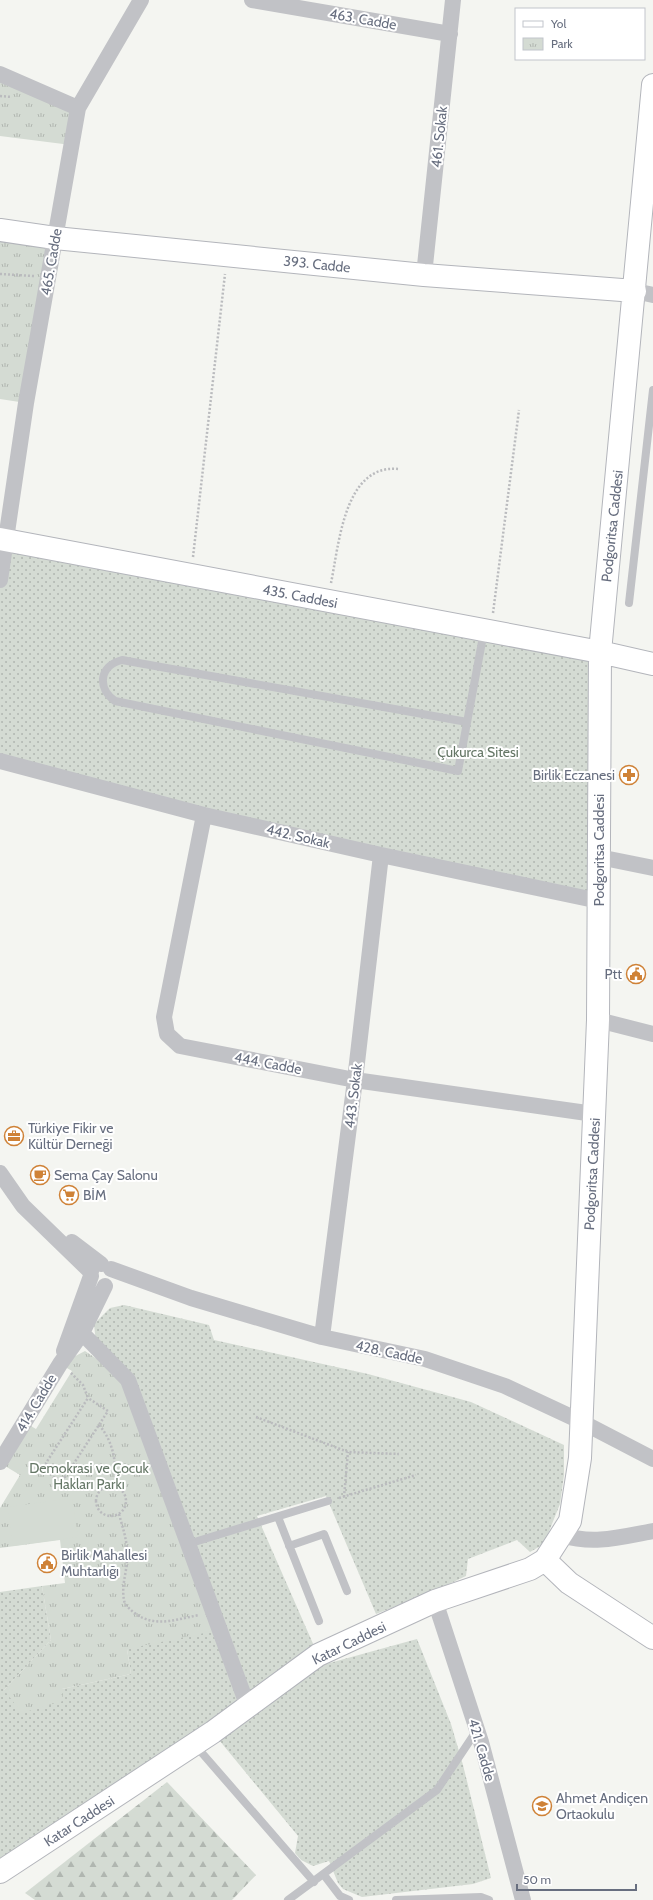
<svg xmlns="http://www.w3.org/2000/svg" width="653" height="1900" font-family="Cabin,sans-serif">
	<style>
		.grass { fill: url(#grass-dots) }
		.forest { fill: url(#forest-firs) }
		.park { fill: url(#park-tufts) }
		.pitch { fill: #d4dbd3 }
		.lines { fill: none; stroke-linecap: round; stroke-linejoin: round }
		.secondary-casing { stroke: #b3b5bb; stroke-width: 24 }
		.path { stroke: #babbbe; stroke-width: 2.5; stroke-dasharray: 2 2; stroke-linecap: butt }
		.lane { stroke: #c1c2c6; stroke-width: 8 }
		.street { stroke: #c1c2c6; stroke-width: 16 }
		.secondary { stroke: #fff; stroke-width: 22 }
		.labels { text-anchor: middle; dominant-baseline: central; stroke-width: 4; stroke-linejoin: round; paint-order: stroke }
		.street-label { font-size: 14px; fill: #676e7f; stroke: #fff }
		.park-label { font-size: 14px; fill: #657766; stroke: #fff }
		.poi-label { font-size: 14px; fill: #676e7f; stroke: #fff; text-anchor: start }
	</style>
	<defs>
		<pattern id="grass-dots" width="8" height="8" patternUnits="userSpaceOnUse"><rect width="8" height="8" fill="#d4dbd3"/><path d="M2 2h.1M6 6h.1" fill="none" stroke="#b0b6b0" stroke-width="1.8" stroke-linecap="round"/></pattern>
		<pattern id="forest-firs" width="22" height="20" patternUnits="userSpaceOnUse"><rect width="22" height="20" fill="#d4dbd3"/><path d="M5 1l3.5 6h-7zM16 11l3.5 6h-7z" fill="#b0b6b0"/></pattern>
		<pattern id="park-tufts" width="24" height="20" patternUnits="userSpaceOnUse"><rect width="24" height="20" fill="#d4dbd3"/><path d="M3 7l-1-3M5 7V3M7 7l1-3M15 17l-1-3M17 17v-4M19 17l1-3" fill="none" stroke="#b0b6b0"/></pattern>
	</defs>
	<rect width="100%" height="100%" fill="#f4f5f1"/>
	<path class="grass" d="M6,541L600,652L599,901L0,761V580Z
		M124,1305L209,1325L214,1340L368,1374L471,1402L564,1445V1475L560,1504L544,1544L530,1552L517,1540L468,1559L466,1576L432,1592L376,1614L326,1496L257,1516L318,1655L0,1872V1592L42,1586L51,1640L4,1690L62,1689L131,1674L127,1649L94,1324L110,1308Z
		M417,1639L451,1724L463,1765L491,1878L473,1884L362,1897L343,1889L338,1883L329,1861L313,1866L301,1860L295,1853L298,1836L219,1740L315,1667Z"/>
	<path class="forest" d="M167,1782L256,1875L232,1900H35L25,1893Z"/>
	<path class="park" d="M0,74L78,108L71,145L0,136Z
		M0,230L55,238L26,403L0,399Z
		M85,1351L128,1380L219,1630L127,1649L131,1674L62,1689L63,1701L22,1713L4,1690L51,1640L42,1586L65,1583L60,1540L0,1548V1508L20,1475L0,1463L24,1422L36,1429L72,1371L60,1364Z"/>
	<path class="pitch" d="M72,1498L78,1537L13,1546L8,1507Z"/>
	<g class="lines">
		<g class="secondary-casing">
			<path id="secondary" d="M0,230L55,238L424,275L635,291
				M0,539L600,652L653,664
				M545,1560L569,1583L653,1638
				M0,1872L213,1732L318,1655L435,1601L530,1569L545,1560L570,1521L580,1458L598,1020L600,652L653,85"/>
		</g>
		<path class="path" d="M0,96L12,97
			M0,274L34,276
			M193,557L225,274
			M331,583C339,545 344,464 398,469
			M493,613L519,410
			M71,1373L83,1385L88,1398L46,1463L49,1473L56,1479L65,1477L108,1411L88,1398
			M256,1417L348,1452L399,1454
			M99,1425C114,1442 116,1463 116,1486
			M96 1501a15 15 0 1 1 30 0a15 15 0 1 1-30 0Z
			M344,1497L348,1452
			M339,1498L416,1475
			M119,1514C123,1529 128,1542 127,1558C127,1574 120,1587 125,1604C148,1630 169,1621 199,1615"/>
		<path class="lane" d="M629,603L653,390
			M467,722L122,660C99,666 97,688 115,701L458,771L484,631
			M278,1517L319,1621
			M188,1544L328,1501
			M289,1546L324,1534L347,1591
			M195,1745L314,1882
			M324,1875L340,1896L349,1900
			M288,1900L437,1790L477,1730
			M396,1900L481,1897L489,1900"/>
		<path class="street" d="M252,0L450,34
			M0,74L78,108
			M424,275L453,0
			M635,291L653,295
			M0,580L26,403L78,108L141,0
			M0,761L204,815L381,855L599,901
			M204,815L164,1017L167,1034L180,1046L355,1080L594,1114
			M599,857L653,868
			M598,1020L653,1034
			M0,1173L23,1206L91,1272
			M72,1242L101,1264
			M111,1269L191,1298L322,1337L425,1359L505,1386L580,1421L653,1459
			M82,1333L128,1380L248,1707
			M322,1337L355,1080L381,855
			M64,1351L91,1276
			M0,1462L60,1364L82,1333L105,1286
			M561,1535C595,1545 620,1537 653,1531
			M435,1601L481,1742L523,1900"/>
		<use href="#secondary" class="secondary"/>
	</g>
	<defs>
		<g id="pharmacy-ring" transform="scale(1)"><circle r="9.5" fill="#fff" stroke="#cf8237" stroke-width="1.5"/><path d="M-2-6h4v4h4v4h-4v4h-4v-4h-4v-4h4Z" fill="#cf8237"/></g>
		<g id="civic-ring" transform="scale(1)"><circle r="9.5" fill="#fff" stroke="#cf8237" stroke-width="1.5"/><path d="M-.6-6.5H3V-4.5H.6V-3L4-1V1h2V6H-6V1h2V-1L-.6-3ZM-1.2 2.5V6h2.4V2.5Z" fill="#cf8237"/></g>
		<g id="office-ring" transform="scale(1)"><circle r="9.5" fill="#fff" stroke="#cf8237" stroke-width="1.5"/><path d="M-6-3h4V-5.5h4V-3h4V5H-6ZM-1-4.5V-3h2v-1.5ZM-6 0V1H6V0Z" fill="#cf8237"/></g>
		<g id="cafe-ring" transform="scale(1)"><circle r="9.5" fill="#fff" stroke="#cf8237" stroke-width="1.5"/><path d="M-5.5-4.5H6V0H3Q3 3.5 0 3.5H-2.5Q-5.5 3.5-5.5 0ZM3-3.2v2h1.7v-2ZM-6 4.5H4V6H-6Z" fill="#cf8237"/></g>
		<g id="supermarket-ring" transform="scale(1)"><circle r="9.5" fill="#fff" stroke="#cf8237" stroke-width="1.5"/><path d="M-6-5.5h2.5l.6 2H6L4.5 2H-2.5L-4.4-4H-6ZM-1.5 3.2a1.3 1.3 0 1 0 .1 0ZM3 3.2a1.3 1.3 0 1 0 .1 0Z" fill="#cf8237"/></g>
		<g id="school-ring" transform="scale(1)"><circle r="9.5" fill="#fff" stroke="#cf8237" stroke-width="1.5"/><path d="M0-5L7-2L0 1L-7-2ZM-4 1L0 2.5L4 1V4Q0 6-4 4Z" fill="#cf8237"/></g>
	</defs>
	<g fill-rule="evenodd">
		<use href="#pharmacy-ring" x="629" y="775"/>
		<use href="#civic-ring" x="636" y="974"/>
		<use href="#office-ring" x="14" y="1136"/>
		<use href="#cafe-ring" x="40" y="1175"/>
		<use href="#supermarket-ring" x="69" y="1195"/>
		<use href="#civic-ring" x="47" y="1563"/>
		<use href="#school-ring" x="542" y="1806"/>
	</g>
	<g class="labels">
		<g class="street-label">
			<text transform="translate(363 19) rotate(10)">463. Cadde</text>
			<text transform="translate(439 137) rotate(-84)">461. Sokak</text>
			<text transform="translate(51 262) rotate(-80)">465. Cadde</text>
			<text transform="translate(317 264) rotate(6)">393. Cadde</text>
			<text transform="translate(612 526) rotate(-84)">Podgoritsa Caddesi</text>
			<text transform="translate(300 596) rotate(11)">435. Caddesi</text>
			<text transform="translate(298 836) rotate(13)">442. Sokak</text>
			<text transform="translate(599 850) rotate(-90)">Podgoritsa Caddesi</text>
			<text transform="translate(268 1063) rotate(11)">444. Cadde</text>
			<text transform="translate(353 1096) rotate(-83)">443. Sokak</text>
			<text transform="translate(592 1174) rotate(-87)">Podgoritsa Caddesi</text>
			<text transform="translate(389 1352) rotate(12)">428. Cadde</text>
			<text transform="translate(36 1403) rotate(-59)">414. Cadde</text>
			<text transform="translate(349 1643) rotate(-26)">Katar Caddesi</text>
			<text transform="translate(482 1750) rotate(74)">421. Cadde</text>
			<text transform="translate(79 1821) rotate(-33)">Katar Caddesi</text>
		</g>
		<g class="park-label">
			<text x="478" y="752">Çukurca Sitesi</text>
			<text x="89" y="1468">Demokrasi ve Çocuk<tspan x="89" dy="16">Hakları Parkı</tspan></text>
		</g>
		<g class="poi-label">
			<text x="615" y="775" text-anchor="end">Birlik Eczanesi</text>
			<text x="622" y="974" text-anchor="end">Ptt</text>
			<text x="28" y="1128">Türkiye Fikir ve<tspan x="28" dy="16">Kültür Derneği</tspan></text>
			<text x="54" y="1175">Sema Çay Salonu</text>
			<text x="83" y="1195">BİM</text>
			<text x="61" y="1555">Birlik Mahallesi<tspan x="61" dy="16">Muhtarlığı</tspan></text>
			<text x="556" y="1798">Ahmet Andiçen<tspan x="556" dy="16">Ortaokulu</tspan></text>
		</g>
	</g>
	<rect x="515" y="8" width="130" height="52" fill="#ffffff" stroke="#c2c5cc"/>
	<rect x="523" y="21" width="20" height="6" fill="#ffffff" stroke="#c2c5cc"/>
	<text x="551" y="28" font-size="12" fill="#676e7f">Yol</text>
	<rect x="523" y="38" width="20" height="12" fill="url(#park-tufts)" stroke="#c2c5cc"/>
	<text x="551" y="48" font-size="12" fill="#676e7f">Park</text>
	<path d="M517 1884v6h119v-6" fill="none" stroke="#676e7f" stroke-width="2"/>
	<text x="523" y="1884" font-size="12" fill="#676e7f" stroke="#ffffff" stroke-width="3" paint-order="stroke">50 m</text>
</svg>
